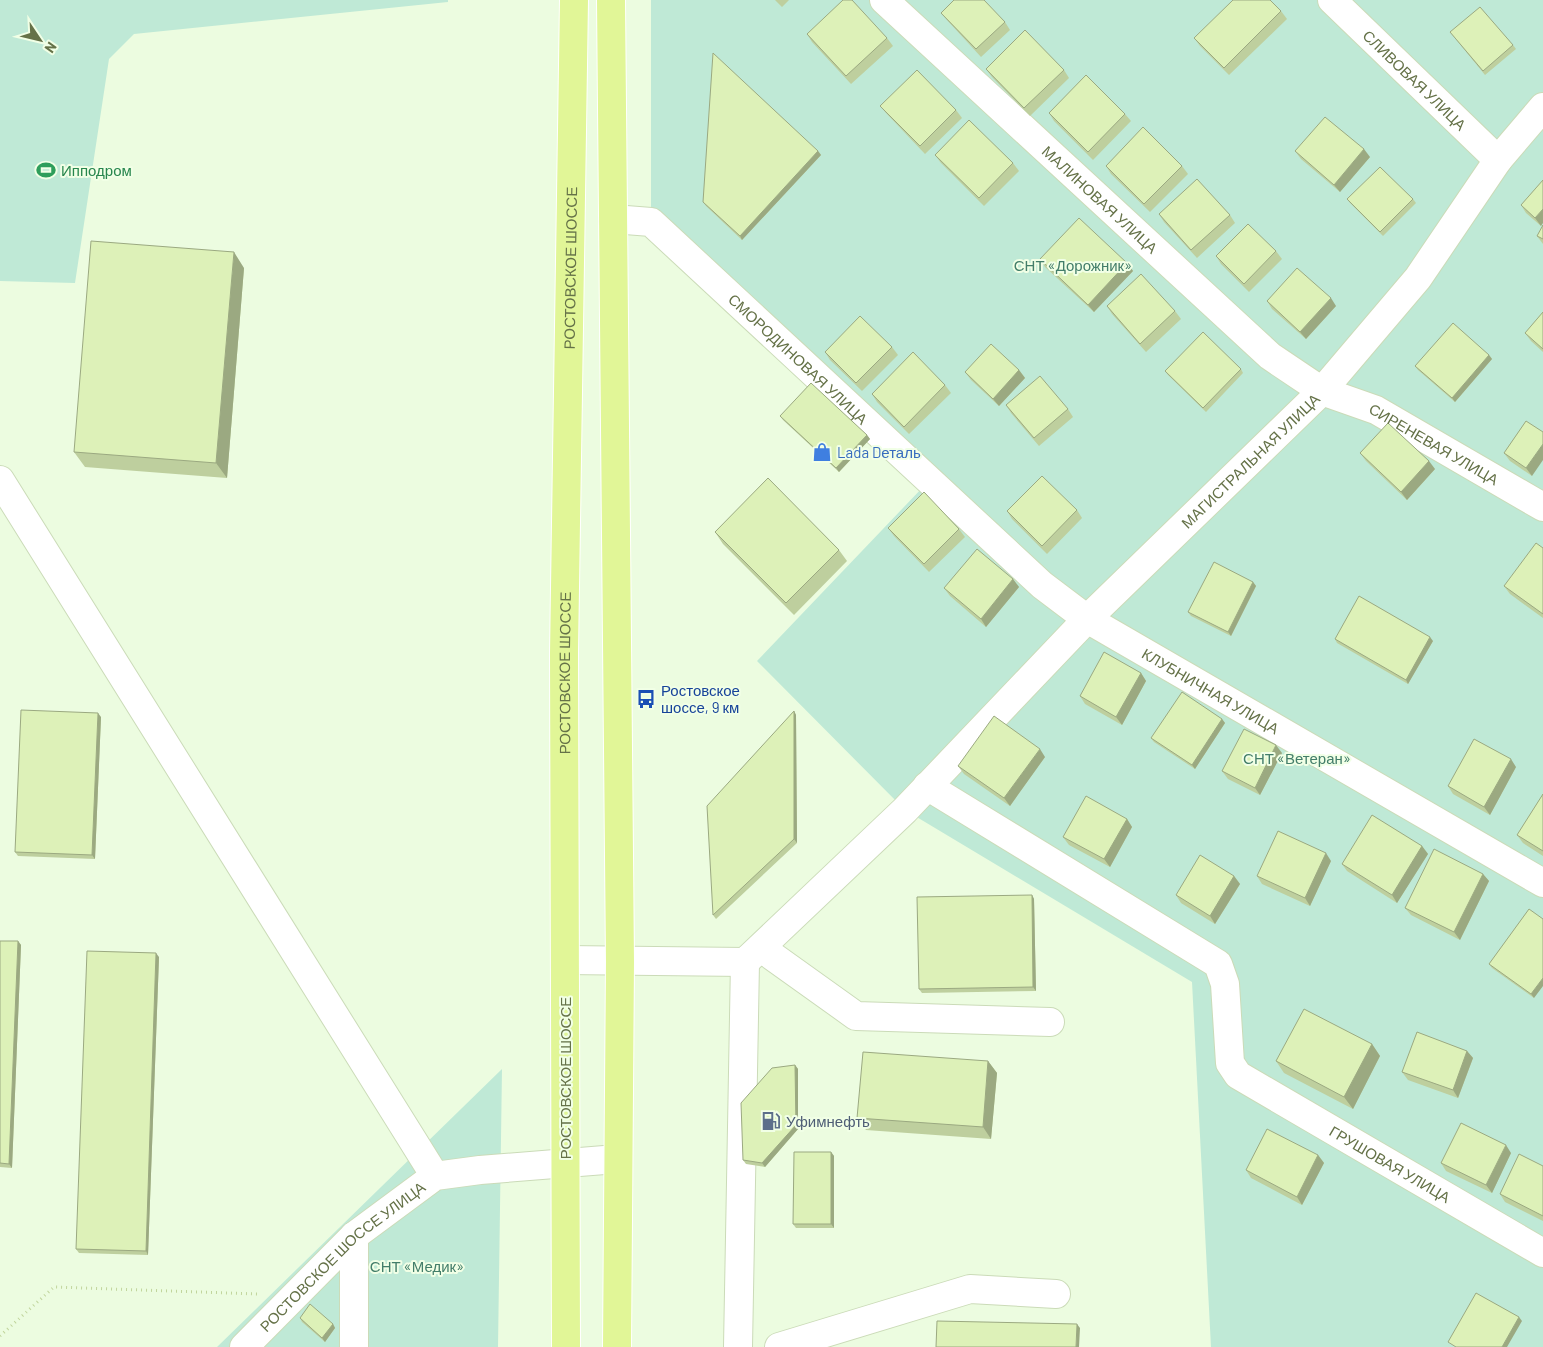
<svg xmlns="http://www.w3.org/2000/svg" width="1543" height="1347" font-family="Barlow,sans-serif">
	<style>
		.green { fill: #bfe9d6 }
		.lines { fill: none; stroke-linecap: round; stroke-linejoin: round }
		.minor-casing { stroke: #cbdbb8; stroke-width: 30 }
		.highway-casing { stroke: #fff; stroke-width: 30 }
		.path { stroke: #c1d59c; stroke-width: 3; stroke-dasharray: 1 4; stroke-linecap: butt }
		.minor { stroke: #fff; stroke-width: 28 }
		.highway { stroke: #e1f697; stroke-width: 28 }
		.wall { fill: #becf9e }
		.shaded-wall { fill: #9ba981 }
		.building { fill: #ddf1b8; stroke: #9ba981 }
		.labels { text-anchor: middle; dominant-baseline: central; stroke-width: 4; stroke-linejoin: round; paint-order: stroke }
		.street-label { font-size: 15px; fill: #657248; stroke: #f1ffe6 }
		.leisure-label { font-size: 15px; fill: #27864d; stroke: #f1ffe6; text-anchor: start }
		.park-label { font-size: 15px; fill: #437e6a; stroke: #f1ffe6 }
		.shop-label { font-size: 15px; fill: #366cbe; stroke: #f1ffe6; text-anchor: start }
		.transit-label { font-size: 15px; fill: #164399; stroke: #f1ffe6; text-anchor: start }
		.service-label { font-size: 15px; fill: #4e5e75; stroke: #f1ffe6; text-anchor: start }
	</style>
	<rect width="100%" height="100%" fill="#ecfce0"/>
	<path class="green" d="M0,0H448V2L134,34L109,59L75,283L0,281Z
		M651,0H1543V1347H1211L1192,982L905,810L757,661L924,486L651,230Z
		M502,1069L498,1347H217Z"/>
	<g class="lines">
		<g class="minor-casing">
			<g id="minor">
				<path id="s1" d="M884,0L1270,356L1322,391L1376,410L1543,507"/>
				<path id="s2" d="M1332,0L1498,160"/>
				<path id="s3" d="M613,219L651,222L1042,585L1087,619L1543,883"/>
				<path d="M0,480L435,1176"/>
				<path id="s4" d="M927,786L1218,964L1225,984L1230,1063L1238,1075L1543,1253"/>
				<path d="M761,948L856,1016L1050,1022"/>
				<path id="s5" d="M565,960L745,962L905,810L1087,619L1322,391L1418,278L1498,160L1543,107"/>
				<path id="s6" d="M244,1347L354,1236L435,1176L480,1170L617,1159"/>
				<path d="M354,1347V1236"/>
				<path d="M738,1347L745,962"/>
				<path d="M779,1347L970,1289L1056,1294"/>
			</g>
		</g>
		<g class="highway-casing">
			<g id="highway">
				<path d="M611,0L620,962L617,1347"/>
				<path id="s7" d="M566,1347L564,653L574,0"/>
			</g>
		</g>
		<path class="path" d="M0,1336L54,1287L257,1294"/>
		<use href="#minor" class="minor"/>
		<use href="#highway" class="highway"/>
	</g>
	<path class="wall" d="M775,0H789L782,7Z
		M1281,11L1287,19L1229,75L1200,46L1194,38Z
		M941,13L1005,22L1010,30L981,57L947,20Z
		M1450,32L1513,45L1516,49L1485,75Z
		M807,34L887,38L893,46L851,84L812,42Z
		M986,69L1064,70L1069,78L1030,116L992,77Z
		M880,106L956,110L962,118L925,154L886,113Z
		M1049,113L1125,114L1131,121L1093,160L1054,121Z
		M818,151L821,155L742,240L706,206L703,202Z
		M1295,151L1370,157L1340,192L1301,159Z
		M935,155L1013,163L1019,171L984,206L941,163Z
		M1106,166H1182L1188,174L1150,212L1111,174Z
		M1543,180L1541,226L1526,213L1521,205Z
		M1347,199H1413L1416,203L1383,236L1350,203Z
		M1159,214L1230,215L1235,223L1197,258L1164,222Z
		M1543,225V244L1537,236Z
		M1276,251L1282,259L1249,292L1221,264L1216,256Z
		M1040,259L1127,263L1133,271L1094,312L1045,267Z
		M244,268L227,478L85,467L74,452Z
		M1267,301L1336,306L1306,339L1272,309Z
		M1107,306L1175,311L1181,319L1146,352L1112,314Z
		M1543,312V352L1531,341L1525,333Z
		M892,347L898,355L862,391L830,360L825,352Z
		M1489,355L1492,359L1455,402L1418,370L1415,366Z
		M1241,369L1243,373L1206,412L1168,375L1165,371Z
		M1019,370L1025,378L999,406L971,380L965,372Z
		M945,385L951,393L909,434L877,402L872,394Z
		M1006,405L1068,409L1073,417L1039,446L1011,413Z
		M780,416L867,435L870,439L839,472L783,420Z
		M1526,421L1532,476L1510,461L1504,453Z
		M1360,453L1435,469L1407,500L1366,461Z
		M1077,510L1082,518L1047,554L1012,519L1007,511Z
		M888,528L959,529L965,537L929,572L894,536Z
		M715,532L839,550L847,561L794,615L723,544Z
		M1543,548V618L1510,594L1504,586Z
		M1013,579L1019,587L986,627L950,596L944,588Z
		M1253,582L1256,586L1231,636L1191,616L1188,612Z
		M1335,639L1433,641L1408,684L1337,643Z
		M1141,673L1146,681L1122,725L1085,704L1080,696Z
		M794,711L796,715L797,843L716,919L713,915Z
		M101,717L95,859L18,856L15,852Z
		M1222,719L1225,723L1195,769L1154,742L1151,738Z
		M1282,753L1260,795L1228,779L1222,771Z
		M1045,757L1010,806L964,774L958,766Z
		M1516,767L1490,815L1453,794L1448,786Z
		M1543,794V856L1523,843L1517,835Z
		M1127,819L1132,827L1110,867L1069,845L1063,837Z
		M1422,846L1428,854L1397,903L1347,871L1342,864Z
		M1331,861L1310,906L1262,884L1257,876Z
		M1483,874L1489,881L1460,940L1411,915L1405,908Z
		M1234,876L1240,884L1215,924L1181,903L1176,895Z
		M1032,895L1034,899L1036,991L922,993L919,989Z
		M1529,909L1534,998L1492,968L1489,964Z
		M0,941H18L21,945L12,1168L0,1167Z
		M159,957L148,1255L79,1253L76,1249Z
		M1372,1044L1380,1056L1353,1109L1284,1073L1276,1061Z
		M1467,1051L1473,1058L1458,1098L1408,1080L1402,1072Z
		M988,1061L997,1073L991,1139L866,1130L857,1118Z
		M795,1065L798,1069V1129L765,1167L746,1164L743,1160Z
		M831,1152L834,1156V1228H796L793,1224Z
		M1511,1153L1492,1193L1446,1171L1441,1163Z
		M1318,1155L1324,1163L1302,1205L1251,1178L1246,1170Z
		M1543,1166V1221L1505,1202L1500,1194Z
		M300,1318L333,1324L335,1328L325,1342L302,1322Z"/>
	<path class="shaded-wall" d="M1364,149L1370,157L1340,192L1334,185Z
		M818,151L821,155L742,240L740,236Z
		M1543,209V223L1541,226L1535,218Z
		M234,252L244,268L227,478L216,463Z
		M1127,263L1133,271L1094,312L1088,305Z
		M1331,298L1336,306L1306,339L1300,332Z
		M1489,355L1492,359L1455,402L1452,398Z
		M1019,370L1025,378L999,406L993,399Z
		M867,435L870,439L839,472L836,468Z
		M1543,444V460L1532,476L1526,468Z
		M1429,461L1435,469L1407,500L1401,492Z
		M1013,579L1019,587L986,627L981,619Z
		M1253,582L1256,586L1231,636L1228,632Z
		M1430,637L1433,641L1408,684L1406,680Z
		M1141,673L1146,681L1122,725L1116,717Z
		M794,711L796,715L797,843L794,839Z
		M98,713L101,717L95,859L92,855Z
		M1222,719L1225,723L1195,769L1192,765Z
		M1276,745L1282,753L1260,795L1255,788Z
		M1040,749L1045,757L1010,806L1004,798Z
		M1511,759L1516,767L1490,815L1484,807Z
		M1127,819L1132,827L1110,867L1104,859Z
		M1422,846L1428,854L1397,903L1392,895Z
		M1326,853L1331,861L1310,906L1305,898Z
		M1483,874L1489,881L1460,940L1454,932Z
		M1234,876L1240,884L1215,924L1210,916Z
		M1032,895L1034,899L1036,991L1033,987Z
		M18,941L21,945L12,1168L9,1164Z
		M156,953L159,957L148,1255L146,1251Z
		M1543,978V986L1534,998L1531,994Z
		M1372,1044L1380,1056L1353,1109L1344,1097Z
		M1467,1051L1473,1058L1458,1098L1453,1090Z
		M988,1061L997,1073L991,1139L983,1127Z
		M795,1065L798,1069V1129L765,1167L762,1163Z
		M1506,1145L1511,1153L1492,1193L1486,1185Z
		M831,1152L834,1156V1228L831,1224Z
		M1318,1155L1324,1163L1302,1205L1297,1197Z
		M1519,1317L1522,1321L1507,1347H1502Z
		M333,1324L335,1328L325,1342L322,1338Z
		M1077,1324L1080,1328L1079,1347H1076Z"/>
	<path class="building" d="M843,0H852L887,38L846,76L807,34Z
		M954,0H984L1005,22L976,49L941,13Z
		M1233,0H1270L1281,11L1224,68L1194,38Z
		M1480,7L1513,45L1483,71L1450,32Z
		M1025,30L1064,70L1024,108L986,69Z
		M713,53L818,151L740,236L703,202Z
		M917,70L956,110L920,146L880,106Z
		M1086,75L1125,114L1088,152L1049,113Z
		M1325,117L1364,149L1334,185L1295,151Z
		M969,120L1013,163L979,198L935,155Z
		M1143,127L1182,166L1144,204L1106,166Z
		M1380,167L1413,199L1380,232L1347,199Z
		M1197,179L1230,215L1191,250L1159,214Z
		M1543,180V209L1535,218L1521,205Z
		M1079,218L1127,263L1088,305L1040,259Z
		M1248,224L1276,251L1244,284L1216,256Z
		M1543,225V239L1537,236Z
		M91,241L234,252L216,463L74,452Z
		M1297,268L1331,298L1300,332L1267,301Z
		M1141,274L1175,311L1140,344L1107,306Z
		M1543,312V349L1525,333Z
		M860,316L892,347L856,383L825,352Z
		M1453,323L1489,355L1452,398L1415,366Z
		M1203,332L1241,369L1203,408L1165,371Z
		M991,344L1019,370L993,399L965,372Z
		M913,352L945,385L904,427L872,394Z
		M1040,376L1068,409L1034,438L1006,405Z
		M811,383L867,435L836,468L780,416Z
		M1526,421L1543,432V444L1526,468L1504,453Z
		M1388,423L1429,461L1401,492L1360,453Z
		M1042,476L1077,510L1042,546L1007,511Z
		M768,478L839,550L786,603L715,532Z
		M924,492L959,529L924,564L888,528Z
		M1536,543L1543,548V614L1504,586Z
		M977,549L1013,579L981,619L944,588Z
		M1214,562L1253,582L1228,632L1188,612Z
		M1359,596L1430,637L1406,680L1335,639Z
		M1104,652L1141,673L1116,717L1080,696Z
		M1182,692L1222,719L1192,765L1151,738Z
		M21,710L98,713L92,855L15,852Z
		M794,711V839L713,915L707,806Z
		M994,716L1040,749L1004,798L958,766Z
		M1244,729L1276,745L1255,788L1222,771Z
		M1474,739L1511,759L1484,807L1448,786Z
		M1543,794V851L1517,835Z
		M1086,796L1127,819L1104,859L1063,837Z
		M1372,815L1422,846L1392,895L1342,864Z
		M1278,831L1326,853L1305,898L1257,876Z
		M1434,849L1483,874L1454,932L1405,908Z
		M1200,855L1234,876L1210,916L1176,895Z
		M1032,895L1033,987L919,989L917,897Z
		M1529,909L1543,919V978L1531,994L1489,964Z
		M0,941H18L9,1164L0,1163Z
		M87,951L156,953L146,1251L76,1249Z
		M1304,1009L1372,1044L1344,1097L1276,1061Z
		M1417,1032L1467,1051L1453,1090L1402,1072Z
		M863,1052L988,1061L983,1127L857,1118Z
		M795,1065L796,1125L762,1163L743,1160L741,1103L772,1068Z
		M1461,1123L1506,1145L1486,1185L1441,1163Z
		M1267,1129L1318,1155L1297,1197L1246,1170Z
		M794,1152H831V1224H793Z
		M1519,1154L1543,1166V1216L1500,1194Z
		M1476,1293L1519,1317L1502,1347H1456L1448,1342Z
		M310,1304L333,1324L322,1338L300,1318Z
		M937,1321L1077,1324L1076,1347H936Z"/>
	<defs>
		<g id="stadium-bare" transform="scale(1.5)"><path d="M0-5a6.5 5 0 1 0 0 10a6.5 5 0 1 0 0-10ZM-3.5-1.8h7v3.6h-7Z" fill="#2e9e5b" stroke="#f1ffe6" stroke-width="2.5" paint-order="stroke"/></g>
		<g id="shop-bare" transform="scale(1.5)"><path d="M-5-2.5h2.3a2.7 3.5 0 0 1 5.4 0H5L5.5 6h-11ZM-1.5-2.5h3a1.5 2.3 0 0 0-3 0Z" fill="#3f7fe0" stroke="#f1ffe6" stroke-width="2.5" paint-order="stroke"/></g>
		<g id="bus-bare" transform="scale(1.5)"><path d="M-5-6H5V4H4V6H2V4H-2V6H-4V4H-5ZM-3.5-4V0h7V-4ZM-3.5 1.2v1.5H-2V1.2ZM2 1.2v1.5H3.5V1.2Z" fill="#1a4fb4" stroke="#f1ffe6" stroke-width="2.5" paint-order="stroke"/></g>
		<g id="fuel-bare" transform="scale(1.5)"><path d="M-5.5-6h7V0h2V4h1.3V-2.5L3-4.5l.8-.8L6-3V5H2.5V1h-1V6h-7ZM-4.2-4.7v3.2H.2V-4.7Z" fill="#5c6f8a" stroke="#f1ffe6" stroke-width="2.5" paint-order="stroke"/></g>
	</defs>
	<g fill-rule="evenodd">
		<use href="#stadium-bare" x="46" y="170"/>
		<use href="#shop-bare" x="822" y="452"/>
		<use href="#bus-bare" x="646" y="699"/>
		<use href="#fuel-bare" x="771" y="1121"/>
	</g>
	<g class="labels">
		<g class="street-label">
			<text stroke="none"><textPath href="#s2" startOffset="115">СЛИВОВАЯ УЛИЦА</textPath></text>
			<text stroke="none"><textPath href="#s1" startOffset="294">МАЛИНОВАЯ УЛИЦА</textPath></text>
			<text stroke="none"><textPath href="#s7" startOffset="1079">РОСТОВСКОЕ ШОССЕ</textPath></text>
			<text stroke="none"><textPath href="#s3" startOffset="239">СМОРОДИНОВАЯ УЛИЦА</textPath></text>
			<text stroke="none"><textPath href="#s1" startOffset="712">СИРЕНЕВАЯ УЛИЦА</textPath></text>
			<text stroke="none"><textPath href="#s5" startOffset="892">МАГИСТРАЛЬНАЯ УЛИЦА</textPath></text>
			<text stroke="none"><textPath href="#s7" startOffset="674">РОСТОВСКОЕ ШОССЕ</textPath></text>
			<text stroke="none"><textPath href="#s3" startOffset="771">КЛУБНИЧНАЯ УЛИЦА</textPath></text>
			<text transform="translate(565 1078) rotate(-90)">РОСТОВСКОЕ ШОССЕ</text>
			<text stroke="none"><textPath href="#s4" startOffset="632">ГРУШОВАЯ УЛИЦА</textPath></text>
			<text stroke="none"><textPath href="#s6" startOffset="134">РОСТОВСКОЕ ШОССЕ УЛИЦА</textPath></text>
		</g>
		<g class="leisure-label">
			<text x="61" y="170">Ипподром</text>
		</g>
		<g class="park-label">
			<text x="1073" y="265">СНТ «Дорожник»</text>
			<text x="1297" y="758">СНТ «Ветеран»</text>
			<text x="417" y="1266">СНТ «Медик»</text>
		</g>
		<g class="shop-label">
			<text x="837" y="452">Lada Dеталь</text>
		</g>
		<g class="transit-label">
			<text x="661" y="690">Ростовское<tspan x="661" dy="17">шоссе, 9 км</tspan></text>
		</g>
		<g class="service-label">
			<text x="786" y="1121">Уфимнефть</text>
		</g>
	</g>
	<g transform="translate(40 40) rotate(125)" stroke="#f1ffe6" stroke-width="4" paint-order="stroke">
	<path d="M0-4L9 19L0 12L-9 19Z" fill="#657248"/>
	<text y="-8" font-size="14" font-weight="bold" text-anchor="middle" fill="#657248">N</text>
	</g>
</svg>
